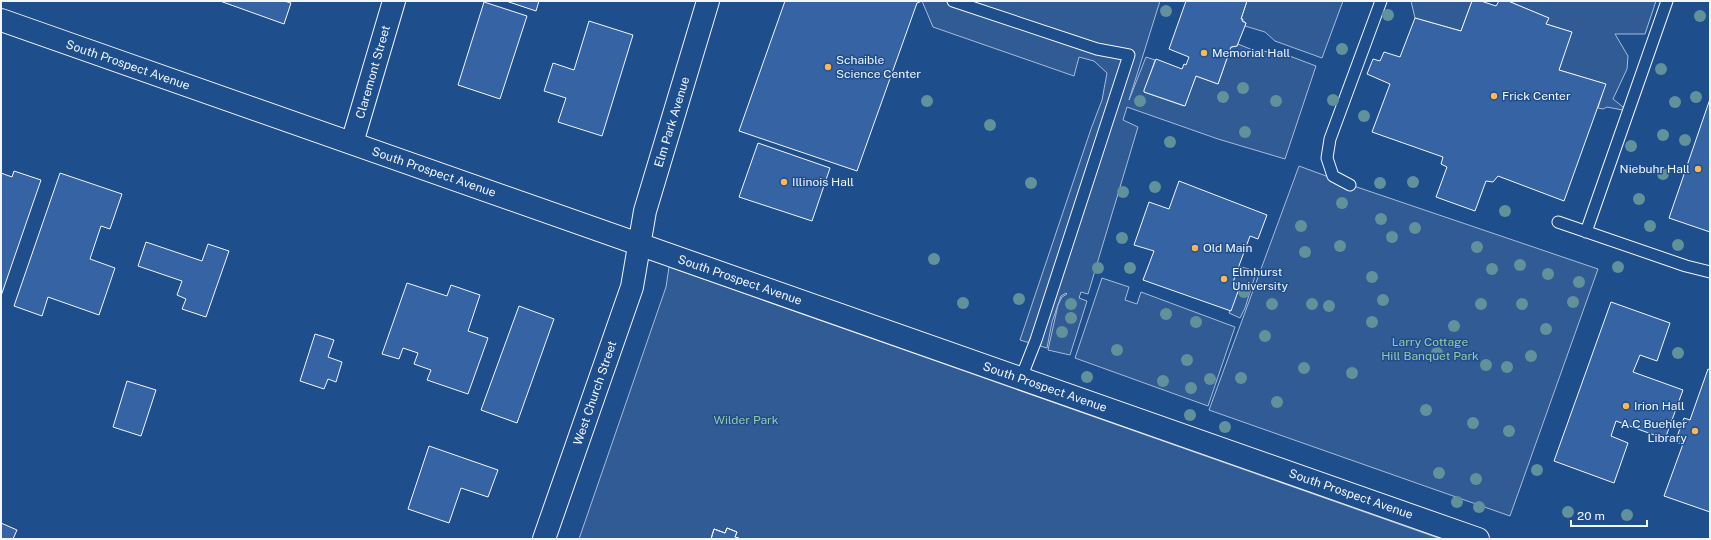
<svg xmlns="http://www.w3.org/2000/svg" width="1711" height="540" font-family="'Public Sans',sans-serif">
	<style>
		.built { fill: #305b95; stroke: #a8bbd7 }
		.building { fill: #3563a3; stroke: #f2f6ff }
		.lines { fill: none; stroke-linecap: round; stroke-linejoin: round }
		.service-casing { stroke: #f2f6ff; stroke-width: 13 }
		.minor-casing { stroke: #f2f6ff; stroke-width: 24 }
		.service { stroke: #1f4e8c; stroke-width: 11 }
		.minor { stroke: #1f4e8c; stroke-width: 22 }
		.tree { fill: #61919a }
		.poi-dot { fill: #ffb74d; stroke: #1f4e8c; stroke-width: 1.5 }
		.labels { text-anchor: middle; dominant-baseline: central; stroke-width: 3; stroke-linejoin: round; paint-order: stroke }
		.poi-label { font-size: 12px; fill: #f2f6ff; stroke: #1f4e8c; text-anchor: start }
		.street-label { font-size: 12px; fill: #f2f6ff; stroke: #1f4e8c }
		.park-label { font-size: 12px; fill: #97c8a6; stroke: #1f4e8c }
	</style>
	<rect width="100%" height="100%" fill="#1f4e8c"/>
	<path class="built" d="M922,1H1160L1129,100L1146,57L1155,60L1144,92L1184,106L1196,76L1218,84L1231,47L1237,46L1238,44L1255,51L1279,52L1316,66L1285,159L1218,139L1127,107L1123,120L1138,127L1088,294L1081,292L1079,298L1087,301L1070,355L1048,350L1058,305L1062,297L1067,294L1066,293L1061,296L1052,322L1047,348L1020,340L1091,129L1102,100L1107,73L1094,61L1079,57L1074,76L933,27Z
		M1247,1H1343L1322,58L1275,41L1265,32L1245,26L1246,23L1241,19Z
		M1411,1H1472L1461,31L1415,18Z
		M1508,1H1656L1645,34H1615L1628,56L1627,69L1613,99L1628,111L1607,107L1603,109L1598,108L1605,84L1559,70L1571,32L1546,24L1548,18Z
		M1299,166L1345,183L1598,269L1510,516L1209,410Z
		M669,267L1441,539H579L666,287Z
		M1241,267L1249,269L1255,276L1245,308L1240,318L1229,313L1240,286L1233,282L1238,268Z
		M1102,278L1129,287L1125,300L1137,304L1141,292L1235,327L1208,406L1075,358Z"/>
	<path class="building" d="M220,1H284L291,3L284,24Z
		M506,1H539L536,11Z
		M785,1H922L917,3L857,171L739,131Z
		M1186,1H1247L1241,19H1243L1242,21L1246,23L1245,26L1237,46L1231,47L1218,84L1196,76L1185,106L1144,92V90L1156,59L1182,69L1184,64L1186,65L1189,57L1169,49Z
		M1472,1H1481L1496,6L1499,1H1508L1549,18L1546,24L1572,32L1559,70L1606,84L1564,201L1498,176L1493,182L1486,181L1475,211L1436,197L1447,167L1441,164L1443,157L1372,132L1390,84L1367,74L1373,59L1380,61L1384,52L1400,57L1415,18L1461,31Z
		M484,2L527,16L500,99L458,85Z
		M589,21L633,35L602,136L558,122L566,98L544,91L553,63L574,70Z
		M1710,99V232L1669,218Z
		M758,143L830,168L812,221L739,197Z
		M14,171L41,180L1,296V173L12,177Z
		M60,173L122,194L110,229L101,226L90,259L115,268L99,315L48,297L42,316L14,306Z
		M1179,181L1267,215L1258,239L1250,236L1233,282L1240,286L1231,311L1143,280L1154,251L1134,245L1149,202L1169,209Z
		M146,242L202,261L208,244L229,251L206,317L182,309L186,299L177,295L182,281L138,266Z
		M407,283L447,296L451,285L480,295L468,331L488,338L468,394L427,380L431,370L414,364L418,353L403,348L399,359L382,354Z
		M1611,302L1670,323L1657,361L1640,355L1633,372L1683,390L1665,439L1616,421L1611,436L1628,443L1614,483L1554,461Z
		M519,306L554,319L517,423L481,410Z
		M315,334L334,340L328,357L342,362L336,382L328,379L324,389L300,381Z
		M1708,369L1710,370V512L1664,496L1683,444L1675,442L1684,418L1690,420Z
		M127,381L156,390L141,436L113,427Z
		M429,446L498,470L488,497L461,488L449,523L408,509Z
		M1,523L17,530L13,539H1Z
		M727,528L737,532L735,537L741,539H711L714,529L725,533Z
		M727,528L737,532L735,537L741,539H711L714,529L725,533Z"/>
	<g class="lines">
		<g class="service-casing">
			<path id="service" d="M953,1L1097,49L1129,55L1036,340L1021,378
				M1350,185L1333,176L1327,158L1330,139L1381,1
				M1558,222L1686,266L1710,272
				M1586,232L1667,1"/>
		</g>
		<g class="minor-casing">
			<path id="minor" d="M1,20L1478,539
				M352,143L394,1
				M544,539L632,287L645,211L708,1"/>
		</g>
		<use href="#service" class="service"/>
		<use href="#minor" class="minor"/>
	</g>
	<g class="tree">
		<circle cx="1166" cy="11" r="6"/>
		<circle cx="1388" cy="15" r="6"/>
		<circle cx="1700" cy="16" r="6"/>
		<circle cx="1342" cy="49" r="6"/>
		<circle cx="1661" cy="69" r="6"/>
		<circle cx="1243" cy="88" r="6"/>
		<circle cx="1223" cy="97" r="6"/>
		<circle cx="1696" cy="97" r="6"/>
		<circle cx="1333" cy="100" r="6"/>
		<circle cx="927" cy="101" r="6"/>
		<circle cx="1140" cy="101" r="6"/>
		<circle cx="1276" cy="101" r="6"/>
		<circle cx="1675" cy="102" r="6"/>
		<circle cx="1364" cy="116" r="6"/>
		<circle cx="990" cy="125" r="6"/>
		<circle cx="1245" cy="132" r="6"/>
		<circle cx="1663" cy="135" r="6"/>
		<circle cx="1685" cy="140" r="6"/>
		<circle cx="1170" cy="142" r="6"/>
		<circle cx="1631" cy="146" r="6"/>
		<circle cx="1663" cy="174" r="6"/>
		<circle cx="1413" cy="182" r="6"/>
		<circle cx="1031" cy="183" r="6"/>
		<circle cx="1380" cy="183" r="6"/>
		<circle cx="1155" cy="187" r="6"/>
		<circle cx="1123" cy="192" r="6"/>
		<circle cx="1639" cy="199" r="6"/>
		<circle cx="1342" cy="203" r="6"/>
		<circle cx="1505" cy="211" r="6"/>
		<circle cx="1381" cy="219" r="6"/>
		<circle cx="1301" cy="226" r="6"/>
		<circle cx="1650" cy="226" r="6"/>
		<circle cx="1415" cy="228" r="6"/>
		<circle cx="1392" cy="237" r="6"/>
		<circle cx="1122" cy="238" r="6"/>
		<circle cx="1678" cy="245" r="6"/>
		<circle cx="1340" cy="246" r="6"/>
		<circle cx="1477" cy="247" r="6"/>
		<circle cx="1305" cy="252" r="6"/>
		<circle cx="934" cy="259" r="6"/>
		<circle cx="1520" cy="265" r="6"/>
		<circle cx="1618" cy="267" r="6"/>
		<circle cx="1098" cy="268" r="6"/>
		<circle cx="1130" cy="268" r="6"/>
		<circle cx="1492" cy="269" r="6"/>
		<circle cx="1548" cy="274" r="6"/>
		<circle cx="1372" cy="277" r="6"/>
		<circle cx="1579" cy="282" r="6"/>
		<circle cx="1244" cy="292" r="6"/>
		<circle cx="1019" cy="299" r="6"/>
		<circle cx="1383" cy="300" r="6"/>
		<circle cx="1573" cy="302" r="6"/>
		<circle cx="963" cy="303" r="6"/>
		<circle cx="1071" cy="304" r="6"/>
		<circle cx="1272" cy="304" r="6"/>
		<circle cx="1312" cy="304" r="6"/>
		<circle cx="1481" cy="304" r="6"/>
		<circle cx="1522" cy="304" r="6"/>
		<circle cx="1329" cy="306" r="6"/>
		<circle cx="1166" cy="314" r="6"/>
		<circle cx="1071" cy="318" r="6"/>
		<circle cx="1196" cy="322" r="6"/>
		<circle cx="1372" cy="322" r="6"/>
		<circle cx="1454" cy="326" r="6"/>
		<circle cx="1546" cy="329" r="6"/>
		<circle cx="1062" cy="332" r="6"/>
		<circle cx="1265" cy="336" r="6"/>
		<circle cx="1117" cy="350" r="6"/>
		<circle cx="1437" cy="353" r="6"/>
		<circle cx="1678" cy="353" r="6"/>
		<circle cx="1531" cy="356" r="6"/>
		<circle cx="1187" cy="360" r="6"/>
		<circle cx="1486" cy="365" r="6"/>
		<circle cx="1507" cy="367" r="6"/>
		<circle cx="1304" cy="368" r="6"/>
		<circle cx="1352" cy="373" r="6"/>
		<circle cx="1087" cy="377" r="6"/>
		<circle cx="1241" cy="378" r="6"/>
		<circle cx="1210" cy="379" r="6"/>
		<circle cx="1163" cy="381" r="6"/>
		<circle cx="1191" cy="388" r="6"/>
		<circle cx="1277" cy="402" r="6"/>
		<circle cx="1426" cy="410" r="6"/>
		<circle cx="1190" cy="415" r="6"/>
		<circle cx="1473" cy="423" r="6"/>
		<circle cx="1225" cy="427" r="6"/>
		<circle cx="1509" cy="431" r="6"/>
		<circle cx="1537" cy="470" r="6"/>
		<circle cx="1439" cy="473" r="6"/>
		<circle cx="1476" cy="479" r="6"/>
		<circle cx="1457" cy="502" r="6"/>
		<circle cx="1479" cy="507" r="6"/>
		<circle cx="1568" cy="512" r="6"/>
		<circle cx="1627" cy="515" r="6"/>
	</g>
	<g class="poi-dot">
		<circle cx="1204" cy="53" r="4"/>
		<circle cx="828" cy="67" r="4"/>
		<circle cx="1494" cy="96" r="4"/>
		<circle cx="1698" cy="169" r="4"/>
		<circle cx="784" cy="182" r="4"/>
		<circle cx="1195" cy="248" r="4"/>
		<circle cx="1224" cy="279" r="4"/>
		<circle cx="1626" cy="406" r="4"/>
		<circle cx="1695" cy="431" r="4"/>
	</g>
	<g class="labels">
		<g class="poi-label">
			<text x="1212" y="53">Memorial Hall</text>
			<text x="836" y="60">Schaible<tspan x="836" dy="14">Science Center</tspan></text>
			<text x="1502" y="96">Frick Center</text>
			<text x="1690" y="169" text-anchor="end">Niebuhr Hall</text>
			<text x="792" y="182">Illinois Hall</text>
			<text x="1203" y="248">Old Main</text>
			<text x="1232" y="272">Elmhurst<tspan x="1232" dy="14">University</tspan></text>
			<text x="1634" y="406">Irion Hall</text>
			<text x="1687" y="424" text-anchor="end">A C Buehler<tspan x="1687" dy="14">Library</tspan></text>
		</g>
		<g class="street-label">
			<text transform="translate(128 65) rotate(19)">South Prospect Avenue</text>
			<text transform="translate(373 72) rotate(-74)">Claremont Street</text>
			<text transform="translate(672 122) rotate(-73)">Elm Park Avenue</text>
			<text transform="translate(434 172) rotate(19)">South Prospect Avenue</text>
			<text transform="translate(740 280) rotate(19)">South Prospect Avenue</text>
			<text transform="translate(1045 387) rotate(19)">South Prospect Avenue</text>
			<text transform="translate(595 393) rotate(-71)">West Church Street</text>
			<text transform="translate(1351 494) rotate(19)">South Prospect Avenue</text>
		</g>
		<g class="park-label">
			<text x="1430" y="342">Larry Cottage<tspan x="1430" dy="14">Hill Banquet Park</tspan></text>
			<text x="746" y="420">Wilder Park</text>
		</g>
	</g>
	<rect width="1711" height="540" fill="none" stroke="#f2f6ff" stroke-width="4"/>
	<path d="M1571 520v6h76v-6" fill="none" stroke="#f2f6ff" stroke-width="2"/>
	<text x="1577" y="520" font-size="12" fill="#f2f6ff" stroke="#1f4e8c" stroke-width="3" paint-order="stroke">20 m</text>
</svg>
